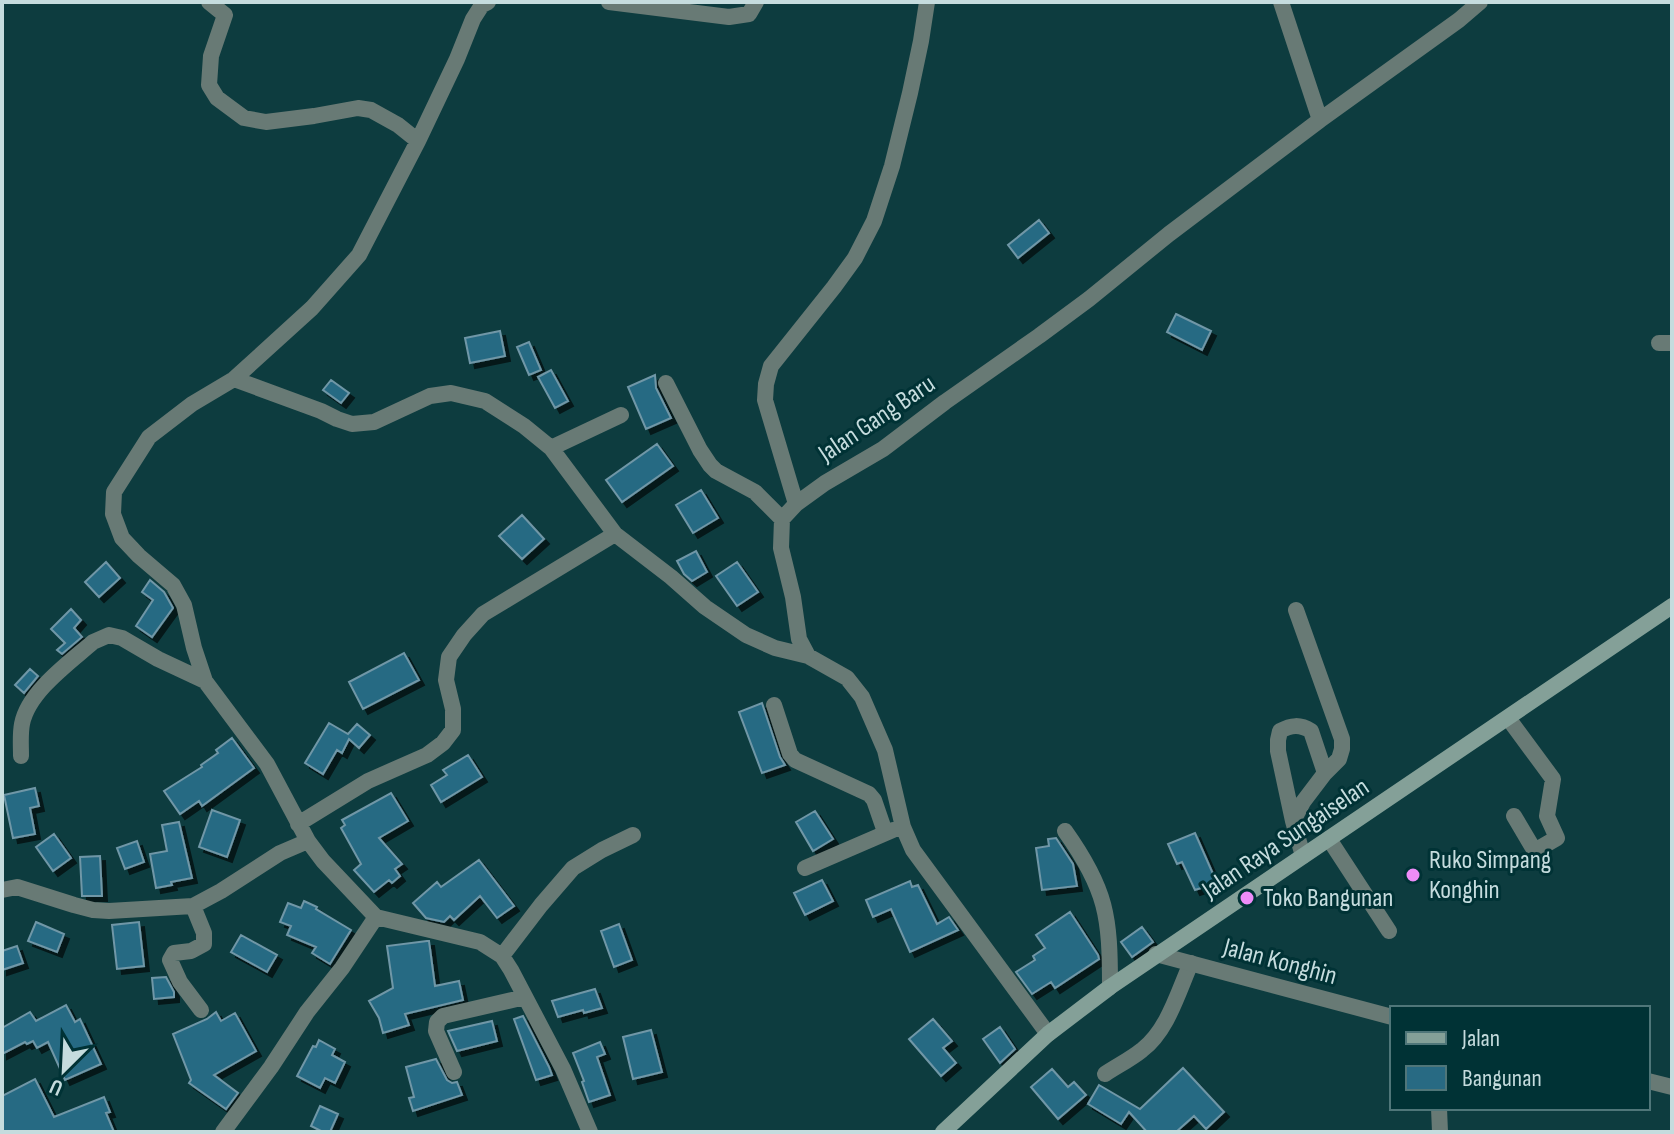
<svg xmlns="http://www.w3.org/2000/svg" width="1674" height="1134" font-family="'Sofia Sans Condensed',sans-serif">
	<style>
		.building { fill: #286a83; stroke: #7097a7; stroke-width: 2; filter: url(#shadow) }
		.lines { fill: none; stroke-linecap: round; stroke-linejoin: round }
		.minor { stroke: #687a75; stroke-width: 16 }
		.tertiary { stroke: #687a75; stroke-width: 16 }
		.secondary { stroke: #84a098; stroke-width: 16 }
		.poi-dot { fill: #ee8cf8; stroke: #003235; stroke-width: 3 }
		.labels { text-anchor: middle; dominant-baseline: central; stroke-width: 6; stroke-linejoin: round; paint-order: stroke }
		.street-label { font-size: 26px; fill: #c5dcde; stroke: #003235 }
		.poi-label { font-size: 26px; fill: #c5dcde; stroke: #003235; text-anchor: start }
	</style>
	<defs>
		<filter id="shadow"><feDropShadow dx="5" dy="5" stdDeviation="0" flood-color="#0009"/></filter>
	</defs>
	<rect width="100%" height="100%" fill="#0d3c3f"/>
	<path class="building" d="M1039,220L1049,233L1018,258L1008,245Z
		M1176,314L1211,331L1202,350L1167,332Z
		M500,331L505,356L470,363L465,338Z
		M529,342L541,370L529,375L517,347Z
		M551,370L568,401L555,408L538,377Z
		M655,375L656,388L671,418L646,429L628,387Z
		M331,380L349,393L341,403L323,390Z
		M657,444L673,466L622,502L606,480Z
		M701,490L718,518L693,533L676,505Z
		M522,515L544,539L522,559L499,536Z
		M696,551L707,572L692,581L684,574L677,561Z
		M106,562L120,578L99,597L85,582Z
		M737,562L758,592L737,606L716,576Z
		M150,580L164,592L173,608L152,637L136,626L153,600L142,592Z
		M71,609L81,620L74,628L82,637L62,654L57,650L65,643L51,629Z
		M404,653L419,680L363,709L349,682Z
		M30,669L38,676L24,693L15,685Z
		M762,703L780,757L785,765L762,773L739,712Z
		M329,723L348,734L357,724L370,735L359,748L349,739L342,753L337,750L323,774L305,763Z
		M232,738L254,768L202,806L199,801L180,814L164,791L202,767L201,765L218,753L216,750Z
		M468,755L482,777L441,802L431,785L447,775L443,770Z
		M35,788L39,806L30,808L35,834L13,838L4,795Z
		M391,793L408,821L379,838L402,864L395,869L400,876L392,883L389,880L374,892L354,870L361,864L341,828L345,825L342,820Z
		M212,810L240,820L227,857L199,847Z
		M815,811L833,839L813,851L796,822Z
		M179,822L192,878L171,882L172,885L156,888L150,854L167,851L162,825Z
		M1195,833L1217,883L1195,890L1182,862L1177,864L1168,844Z
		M54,834L71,858L53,871L36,847Z
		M1056,838L1073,864L1077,886L1042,890L1036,848L1049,846L1048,839Z
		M137,841L144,862L125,869L117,848Z
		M100,856L102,896H82L80,857Z
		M479,860L514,906L497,918L480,896L454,920L450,916L444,922L426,918L413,903L437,882L441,887Z
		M822,880L833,901L805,915L794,893Z
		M910,881L912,887L918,885L937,924L949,917L958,930L910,952L891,909L873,917L866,900Z
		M304,901L317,907L316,909L351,930L330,964L312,953L316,947L287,935L291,926L280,922L288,903L301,908Z
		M1070,912L1098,955L1099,959L1055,988L1051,982L1032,994L1016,972L1035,960L1033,956L1045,948L1036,935Z
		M36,922L64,934L57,952L28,941Z
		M139,922L144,966L117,969L112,925Z
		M619,924L632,960L614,967L601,931Z
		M1142,927L1153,942L1132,957L1121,942Z
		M241,935L277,955L267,972L231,952Z
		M427,941H429L435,986L459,981L463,1000L405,1014L409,1025L383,1033L379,1018L369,1001L393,988L387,946Z
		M17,946L23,963L2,970V951Z
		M166,977L174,992V997L154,999L152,978Z
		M595,989L602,1008L584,1013L583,1010L558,1017L552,1001Z
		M66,1005L75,1022L80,1019L101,1064L65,1080L48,1042L37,1048L33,1041L27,1044L25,1042L2,1054V1028L30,1012L36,1021Z
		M216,1012L221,1021L235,1013L256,1051L214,1075L238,1093L226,1109L189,1083L191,1080L173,1034L207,1019Z
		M523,1016L549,1067L552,1075L536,1080L514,1019Z
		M933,1019L952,1041L943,1048L956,1063L941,1076L909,1039Z
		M492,1021L497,1041L457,1051L448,1031Z
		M1000,1027L1015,1049L1000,1063L983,1039Z
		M651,1030L662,1072L633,1079L623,1037Z
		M319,1040L335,1049L332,1055L345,1062L335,1083L325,1078L320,1088L297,1076L313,1046L316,1047Z
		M600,1042L605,1054L597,1057L610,1095L589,1102L582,1082L584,1081L573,1053Z
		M436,1059L447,1080L452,1083L457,1082L462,1095L413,1111L409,1098L414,1097L406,1067Z
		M1183,1068L1224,1112L1206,1129L1194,1116L1176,1132H1147L1129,1112L1121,1124L1088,1104L1099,1085L1140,1109Z
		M1052,1069L1068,1087L1074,1082L1086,1095L1058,1119L1031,1087Z
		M35,1079L54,1117L104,1097L110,1112L106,1113L114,1132H2V1096Z
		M320,1106L338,1114L330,1132H323L311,1126Z"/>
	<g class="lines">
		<path class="minor" d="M209,2L225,15L211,56L209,85L217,98L244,118L266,122L314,116L358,108L371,110L398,125L418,141
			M609,2L729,17L749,14L756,2
			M1281,2L1320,120
			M1659,343H1672
			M234,379L321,411L337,419L352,424L374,422L430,396L451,393L485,401L524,426L551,448L615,534L671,577L705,607L746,635L775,648L808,656
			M666,383L700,450L710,465L716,471L755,492L782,519
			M551,448L621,415
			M796,504L765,400L766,384L771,366L834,287L855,258L874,221L892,166L910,93L921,41L927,2
			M774,705L790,754L795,760L869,794L874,800L885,832
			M1508,718L1553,779L1547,816L1557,838L1538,849L1533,848L1514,816
			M21,756C21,745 20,734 22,724C28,692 69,663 93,642L109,635L122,638L158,659L205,681
			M1293,821L1303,802L1325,773L1339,759L1342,749V739L1296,610
			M298,824L368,781L427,755L443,743L453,730V709L446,680L449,657L464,635L483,614L615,534
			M1065,831C1107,890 1110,917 1110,987
			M1329,839L1389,931
			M308,841L267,764L205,681L194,648L184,605L173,585L139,556L122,538L113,514L114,492L149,437L192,404L234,379L312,308L359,255L418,141L457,59L473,19L482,5L488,2
			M1303,856L1293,821L1278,751V740L1280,731C1291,725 1300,724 1311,731L1325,773
			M805,868L893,830
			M2,890L17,887L74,905L93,910L109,911L193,906L221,891L280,853L308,841L323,861L376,917L480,942L502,956L511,970L563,1069L590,1132
			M193,906L204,933V944L191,951L174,953L170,960L180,982L201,1010
			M502,956L541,905L573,868L602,850L633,835
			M1048,1034L913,850L903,827L885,750L862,697L847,678L808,656L799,639L793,597L781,548L782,519L796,504L825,483L883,449L945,402L1039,336L1089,299L1169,234L1320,120L1459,20L1480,2
			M454,1072L436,1031L437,1022L443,1016L525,997
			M1105,1074C1117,1066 1131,1059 1142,1050C1168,1030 1178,992 1191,963
			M1439,1108L1440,1132
			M223,1132L271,1067L307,1012L342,968L376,917"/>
		<path class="tertiary" d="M1156,954L1392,1017
			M1648,1081L1672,1087"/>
		<path class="secondary" d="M943,1132L1048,1034L1110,987L1672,606"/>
	</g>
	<g class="poi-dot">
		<circle cx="1413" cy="875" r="8"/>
		<circle cx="1247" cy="898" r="8"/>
	</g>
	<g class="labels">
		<g class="street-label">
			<text transform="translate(877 419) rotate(-34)">Jalan Gang Baru</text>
			<text transform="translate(1286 839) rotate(-34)">Jalan Raya Sungaiselan</text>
			<text transform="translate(1280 962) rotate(15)">Jalan Konghin</text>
		</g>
		<g class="poi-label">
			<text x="1429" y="860">Ruko Simpang<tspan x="1429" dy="30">Konghin</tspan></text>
			<text x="1263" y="898">Toko Bangunan</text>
		</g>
	</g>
	<rect width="1674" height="1134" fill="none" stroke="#c5dcde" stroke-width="8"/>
	<rect x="1390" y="1006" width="260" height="104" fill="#003235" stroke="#4f7679" stroke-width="2"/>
	<rect x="1406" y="1032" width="40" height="12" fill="#84a098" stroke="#4f7679" stroke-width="2"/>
	<text x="1462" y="1046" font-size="24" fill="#c5dcde">Jalan</text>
	<rect x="1406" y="1066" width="40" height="24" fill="#286a83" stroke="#4f7679" stroke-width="2"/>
	<text x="1462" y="1086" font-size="24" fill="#c5dcde">Bangunan</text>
	<g transform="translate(64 1070) rotate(204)" stroke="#003235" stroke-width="6" paint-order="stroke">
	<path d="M0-6L14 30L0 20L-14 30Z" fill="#c5dcde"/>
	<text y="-12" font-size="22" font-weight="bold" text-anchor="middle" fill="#c5dcde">U</text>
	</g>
</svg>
